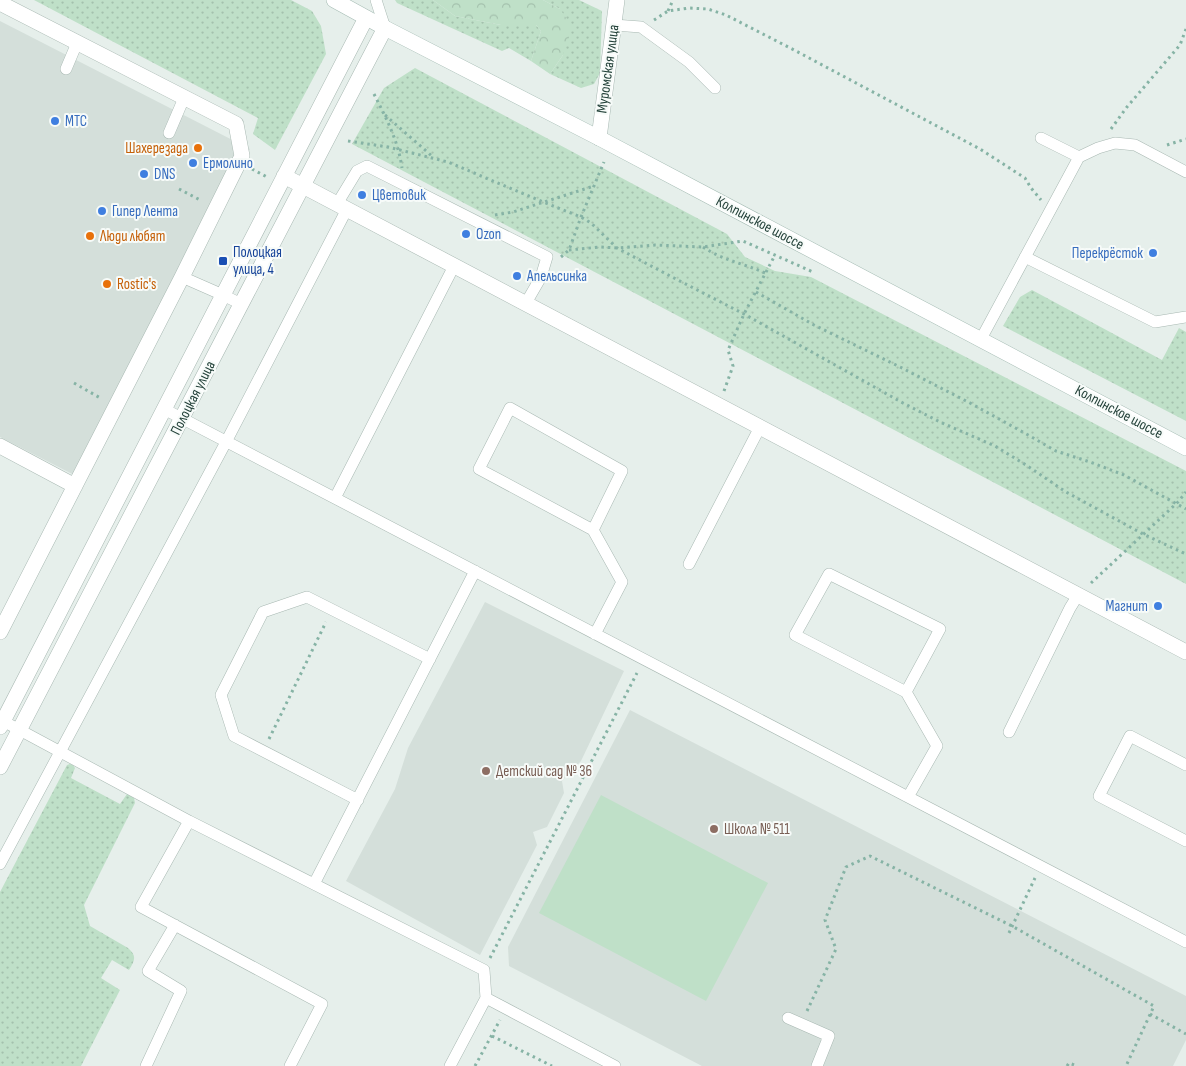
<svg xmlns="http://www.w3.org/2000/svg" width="1186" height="1066" font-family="'Sofia Sans Condensed',sans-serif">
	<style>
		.built { fill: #d4dfda }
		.green { fill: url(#green-dots) }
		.forest { fill: url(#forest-crowns) }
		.pitch { fill: #bfe0c8 }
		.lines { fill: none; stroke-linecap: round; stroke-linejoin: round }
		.service-casing { stroke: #a8b8b2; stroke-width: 12 }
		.minor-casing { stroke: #a8b8b2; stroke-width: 16 }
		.secondary-casing { stroke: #a4bbb3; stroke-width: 16 }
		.path { stroke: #86b3a5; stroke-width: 3; stroke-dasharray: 2.5 4; stroke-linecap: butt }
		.service { stroke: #fff; stroke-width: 11 }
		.minor { stroke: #fff; stroke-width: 15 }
		.secondary { stroke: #fff; stroke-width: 15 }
		.shop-dot { fill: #3f7fe0; stroke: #f7fbf9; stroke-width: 2 }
		.food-dot { fill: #e8710a; stroke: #f7fbf9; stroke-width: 2 }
		.transit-dot { fill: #1a4fb4; stroke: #f7fbf9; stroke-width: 2 }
		.education-dot { fill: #8d6e63; stroke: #f7fbf9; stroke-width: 2 }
		.labels { text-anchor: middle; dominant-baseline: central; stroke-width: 4; stroke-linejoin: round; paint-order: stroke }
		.street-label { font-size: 15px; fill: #24423a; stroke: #f7fbf9 }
		.shop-label { font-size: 15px; fill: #366cbe; stroke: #f7fbf9; text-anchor: start }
		.food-label { font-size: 15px; fill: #c56008; stroke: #f7fbf9; text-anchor: start }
		.transit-label { font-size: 15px; fill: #164399; stroke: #f7fbf9; text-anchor: start }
		.education-label { font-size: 15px; fill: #785e54; stroke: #f7fbf9; text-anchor: start }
	</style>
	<defs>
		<pattern id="green-dots" width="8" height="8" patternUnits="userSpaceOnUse" patternTransform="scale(1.25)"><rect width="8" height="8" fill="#bfe0c8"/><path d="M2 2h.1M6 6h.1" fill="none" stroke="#a4c1ad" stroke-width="1.8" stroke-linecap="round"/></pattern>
		<pattern id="forest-crowns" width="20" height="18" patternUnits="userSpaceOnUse" patternTransform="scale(1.25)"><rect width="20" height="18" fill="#bfe0c8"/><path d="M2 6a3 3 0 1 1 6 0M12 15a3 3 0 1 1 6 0" fill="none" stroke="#a4c1ad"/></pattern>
	</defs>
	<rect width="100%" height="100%" fill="#e6efeb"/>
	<path class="built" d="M0,21L250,149L84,480L0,437Z
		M485,602L624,671L581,761L562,781L564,793L547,827L533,832L537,845L480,955L346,881L395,789L408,748Z
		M630,710L1186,996V1040L1173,1066H702L509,966L508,947Z"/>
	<path class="green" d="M34,0H291L312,11L321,26L326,54L275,150L253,134L258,118Z
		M395,0H433L455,16L501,25H536L541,31L531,61L509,48L502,51L397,3Z
		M543,0H579L602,11L600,73L594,84L581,88L550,74L563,55L560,9Z
		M415,68L727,234L745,257L775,271L811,277L1186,471V584L352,144L384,88Z
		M1032,290L1162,360L1179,328L1186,332V421L1003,326L1020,297Z
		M70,764L73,765L75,768L71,778L120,804L127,794L134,798L135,803L84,905L90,926L128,948C137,956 135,960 129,970L112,960L101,978L120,990L81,1066H0V892L67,765Z"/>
	<path class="forest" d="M433,0H543L560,9L572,27L563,55L550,74L531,61L541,31L536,25H501L455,16Z"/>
	<path class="pitch" d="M601,795L768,883L706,1001L539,913Z"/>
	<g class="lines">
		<g class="service-casing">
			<path id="service" d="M376,0L385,28
				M614,25L641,27L689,62L715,88
				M66,69L77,43
				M169,133L184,98
				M1041,138L1079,157
				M337,204L357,171L367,166L547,257L541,277L526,303
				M1025,257L1155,322L1186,317
				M182,277L223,295L241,304
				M981,339L1079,157L1098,148L1115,143L1135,145L1186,172
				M164,409L1186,942
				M335,498L454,266
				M593,530L622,471L510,408L479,469L593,530L622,582L595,634
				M689,564L760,427
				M906,692L940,629L829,574L795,635L906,692L937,746L908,797
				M3,721L189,821L484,970L486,998L450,1066
				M1009,732L1070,608L1078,595
				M1186,765L1130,736L1099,796L1186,841
				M358,800L234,736L221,695L263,612L307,597L430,659
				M189,821L141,907L322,1004L290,1066
				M0,864L226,442L347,209
				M314,884L475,571
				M486,998L615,1066
				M788,1018L829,1036L817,1066
				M146,1066L181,991L148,971L175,925"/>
		</g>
		<g class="minor-casing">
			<path id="minor" d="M0,3L236,124L242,156L182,277L0,632
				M599,138L617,0
				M284,176L1186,652
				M0,446L75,486
				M0,727L366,18
				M0,767L385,28"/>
		</g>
		<g class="secondary-casing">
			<path id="secondary" d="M334,0L385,28L599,138L1186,448"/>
		</g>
		<path class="path" d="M668,11L673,0
			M654,20L668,11L689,8L708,9L726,15L796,51L980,149L1025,178L1031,188L1041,200
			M374,94C386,118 398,140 402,168
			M385,115L433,157
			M1111,129L1127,107L1180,45L1186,29
			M348,141L388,147L448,162L543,202L581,217L591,223L617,248L674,278L744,314L903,403L940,422L995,446L1026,465L1066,492L1143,534L1186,554
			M1167,145L1186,139
			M252,169L267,177
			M179,189L202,201
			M495,215L513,212L594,186
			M703,247C724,261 743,263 765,273
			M569,250L600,247L617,248L655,245L703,247L743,241L813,272
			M561,257L569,250L581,217L604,162
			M756,292L814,325L900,367L970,403L1030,436L1056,451L1090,462L1124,475L1186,509
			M74,383L102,399
			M724,391L733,366L728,350L744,314L775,255
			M1091,583L1178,502L1186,492
			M269,739L326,622
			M1009,933L1035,878
			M490,958L637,673
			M807,1011L836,949L825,920L846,867L870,856L1012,926L1154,1006L1126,1066
			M1150,1014L1186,1034
			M492,1036L552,1066
			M475,1066L500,1020
			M1067,1066L1069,1063L1077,1066"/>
		<use href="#service" class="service"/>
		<use href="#minor" class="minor"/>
		<use href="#secondary" class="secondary"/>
	</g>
	<g class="shop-dot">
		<circle cx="55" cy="121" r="5"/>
		<circle cx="193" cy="163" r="5"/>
		<circle cx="144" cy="174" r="5"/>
		<circle cx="362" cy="195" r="5"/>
		<circle cx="102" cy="211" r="5"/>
		<circle cx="466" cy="234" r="5"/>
		<circle cx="1153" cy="253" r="5"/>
		<circle cx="517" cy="276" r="5"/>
		<circle cx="1158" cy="606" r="5"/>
	</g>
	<g class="food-dot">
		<circle cx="198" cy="148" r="5"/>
		<circle cx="90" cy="236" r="5"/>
		<circle cx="107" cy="284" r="5"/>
	</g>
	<rect class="transit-dot" x="218" y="256" width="10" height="10" rx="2.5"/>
	<g class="education-dot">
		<circle cx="486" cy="771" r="5"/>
		<circle cx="714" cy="829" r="5"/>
	</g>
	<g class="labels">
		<g class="street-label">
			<text transform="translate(608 69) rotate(-82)">Муромская улица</text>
			<text transform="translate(760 223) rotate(28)">Колпинское шоссе</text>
			<text transform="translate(193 398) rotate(-63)">Полоцкая улица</text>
			<text transform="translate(1119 412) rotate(28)">Колпинское шоссе</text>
		</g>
		<g class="shop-label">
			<text x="65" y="121">МТС</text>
			<text x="203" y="163">Ермолино</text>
			<text x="154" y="174">DNS</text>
			<text x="372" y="195">Цветовик</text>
			<text x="112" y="211">Гипер Лента</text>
			<text x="476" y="234">Ozon</text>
			<text x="1143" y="253" text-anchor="end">Перекрёсток</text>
			<text x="527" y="276">Апельсинка</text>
			<text x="1148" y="606" text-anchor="end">Магнит</text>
		</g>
		<g class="food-label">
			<text x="188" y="148" text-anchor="end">Шахерезада</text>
			<text x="100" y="236">Люди любят</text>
			<text x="117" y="284">Rostic's</text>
		</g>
		<g class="transit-label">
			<text x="233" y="252">Полоцкая<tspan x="233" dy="17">улица, 4</tspan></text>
		</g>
		<g class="education-label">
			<text x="496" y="771">Детский сад № 36</text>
			<text x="724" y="829">Школа № 511</text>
		</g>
	</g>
</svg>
